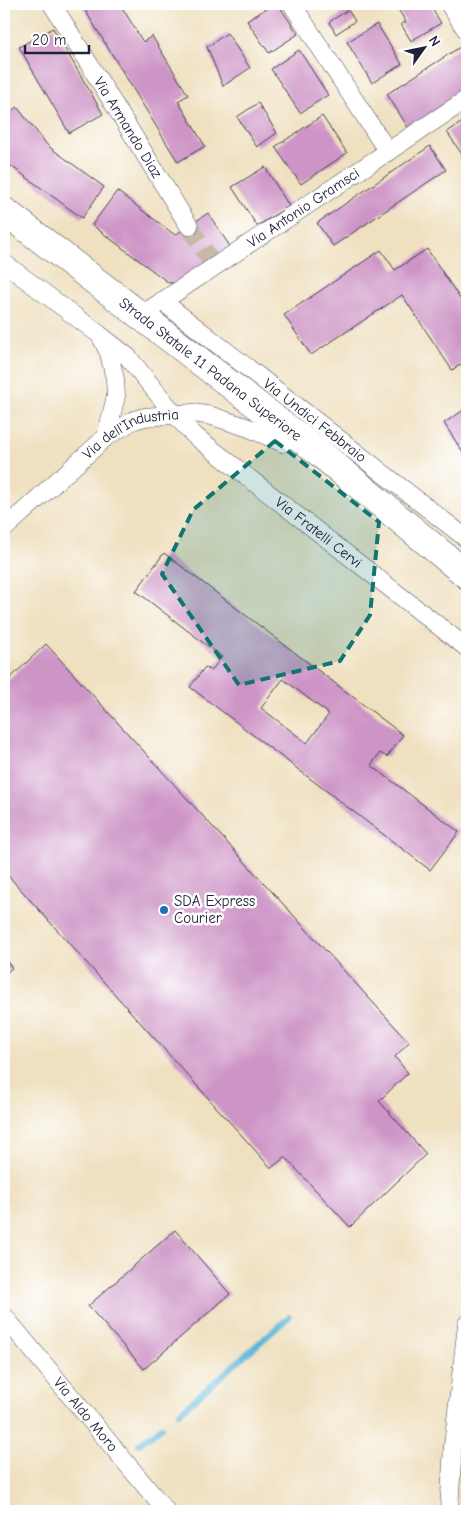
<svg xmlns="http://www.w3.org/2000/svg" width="471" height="1515" font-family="'Comic Neue',sans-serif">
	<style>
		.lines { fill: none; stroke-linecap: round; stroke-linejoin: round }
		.stream { stroke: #5cb6d9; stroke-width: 6 }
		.building { fill: #cd94c6; fill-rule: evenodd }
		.street-tunnel { stroke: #c6baa5; stroke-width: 18; stroke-dasharray: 18 9; stroke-linecap: butt }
		.street-casing { stroke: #413e4f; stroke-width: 19 }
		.primary-casing { stroke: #413e4f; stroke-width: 29 }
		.street { stroke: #fff; stroke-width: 18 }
		.primary { stroke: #fff; stroke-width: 28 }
		.marked { fill: #0f766e; fill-opacity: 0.2; stroke: #0f766e; stroke-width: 4; stroke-dasharray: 10 6; stroke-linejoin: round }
		.poi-dot { fill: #1f6fb2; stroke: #fff; stroke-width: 2 }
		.labels { text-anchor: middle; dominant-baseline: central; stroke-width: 5; stroke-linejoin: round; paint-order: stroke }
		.street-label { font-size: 15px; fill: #22223b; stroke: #fff }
		.poi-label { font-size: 15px; fill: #22223b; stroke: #fff; text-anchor: start }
	</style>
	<rect width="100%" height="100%" fill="#fff"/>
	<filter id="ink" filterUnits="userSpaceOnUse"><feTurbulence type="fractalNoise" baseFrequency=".02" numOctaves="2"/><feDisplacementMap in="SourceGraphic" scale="10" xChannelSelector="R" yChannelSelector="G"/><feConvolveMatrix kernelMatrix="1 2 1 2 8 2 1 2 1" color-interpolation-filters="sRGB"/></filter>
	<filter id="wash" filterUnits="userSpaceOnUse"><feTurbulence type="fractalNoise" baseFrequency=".0096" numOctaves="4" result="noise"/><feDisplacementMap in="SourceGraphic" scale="20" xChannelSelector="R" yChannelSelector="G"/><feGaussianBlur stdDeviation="1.12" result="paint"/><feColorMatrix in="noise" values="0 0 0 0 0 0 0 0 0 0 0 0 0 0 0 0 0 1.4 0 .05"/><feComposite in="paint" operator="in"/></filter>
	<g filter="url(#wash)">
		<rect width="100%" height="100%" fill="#efe0c0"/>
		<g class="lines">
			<path class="stream" d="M179,1413L289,1317
				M139,1444L162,1427"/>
		</g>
		<g id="blocks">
			<path class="building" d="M88,4H120L143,42L152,36L188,95L178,101L205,146L178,162L83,7Z
				M273,4H278L298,34L269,53L247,21Z
				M399,4H429L441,23L411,41L401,24L406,22L396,6Z
				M348,10L355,21L336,34L329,22Z
				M377,24L402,64L372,83L347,42Z
				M53,28L103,114L69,133L19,47Z
				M227,33L250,68L223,86L207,47Z
				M460,47L467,58V91L409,129L387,94Z
				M299,50L328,95L300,113L271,69Z
				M258,103L277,133L257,147L237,117Z
				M17,107L48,146L104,187L82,218L7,163L4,159V117Z
				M322,116L347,153L301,184L275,147Z
				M467,119V162L447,132Z
				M430,146L446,170L333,246L317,223Z
				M265,167L289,206L257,226L232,187Z
				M117,191L175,235L208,213L233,251L186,282L169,283L92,225Z
				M427,249L467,309V363L466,361L452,370L402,295L311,355L284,315L381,250L395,270Z
				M467,408V459L444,423Z
				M164,553L403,735L387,757L380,753L371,765L459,832L430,870L190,687L205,667L211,671L222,657L136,591ZM283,679L329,714L307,743L261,708Z
				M46,644L409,1042L395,1057L408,1073L379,1101L426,1154L350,1227L285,1157L271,1168L4,871V684Z
				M4,958L12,968L4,975Z
				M175,1230L230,1294L144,1369L88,1306Z"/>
		</g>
	</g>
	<g filter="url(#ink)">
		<use href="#blocks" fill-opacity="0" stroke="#413e4f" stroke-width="1"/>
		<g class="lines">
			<path class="street-tunnel" d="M189,226L213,265"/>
			<g class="street-casing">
				<g id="street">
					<path id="s1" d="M52,4L189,226"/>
					<path d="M292,4L388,152"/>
					<path d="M449,4L467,31"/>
					<path d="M4,263L100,335L109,353L115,379L116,396L106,437"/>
					<path id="s2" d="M162,301L467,539"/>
					<path id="s3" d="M140,316L467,99"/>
					<path id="s4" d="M100,335L128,357L174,414L195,436L467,648"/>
					<path id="s5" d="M4,529L106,437L134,420L145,417L193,413L212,416L249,428L283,443"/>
					<path id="s6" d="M4,1316L166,1511"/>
					<path d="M449,1511L453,1446L467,1324"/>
				</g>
			</g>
			<g class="primary-casing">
				<g id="primary">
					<path id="s7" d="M4,211L321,454L467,575"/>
				</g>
			</g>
			<use href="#street" class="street"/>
			<use href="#primary" class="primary"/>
		</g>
	</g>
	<path class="marked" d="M275,441L379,522L370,615L340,661L239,685L162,574L193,510Z"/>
	<circle class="poi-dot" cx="164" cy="910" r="5"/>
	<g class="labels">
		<g class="street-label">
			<text stroke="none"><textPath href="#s1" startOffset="145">Via Armando Diaz</textPath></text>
			<text stroke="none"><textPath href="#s3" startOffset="196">Via Antonio Gramsci</textPath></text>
			<text stroke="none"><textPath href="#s7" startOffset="260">Strada Statale 11 Padana Superiore</textPath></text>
			<text stroke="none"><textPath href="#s2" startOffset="194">Via Undici Febbraio</textPath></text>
			<text stroke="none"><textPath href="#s5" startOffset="162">Via dell'Industria</textPath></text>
			<text stroke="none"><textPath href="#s4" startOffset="296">Via Fratelli Cervi</textPath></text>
			<text stroke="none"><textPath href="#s6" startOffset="128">Via Aldo Moro</textPath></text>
		</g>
		<g class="poi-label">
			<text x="174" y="901">SDA Express<tspan x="174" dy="17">Courier</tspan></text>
		</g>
	</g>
	<rect width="471" height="1515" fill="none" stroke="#fff" stroke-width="20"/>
	<g transform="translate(424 48) rotate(57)" stroke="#ffffff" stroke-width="4" paint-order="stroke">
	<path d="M0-4L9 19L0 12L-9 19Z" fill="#22223b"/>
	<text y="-8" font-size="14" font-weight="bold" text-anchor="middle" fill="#22223b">N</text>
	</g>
	<path d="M25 45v8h64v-8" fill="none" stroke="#22223b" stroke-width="2.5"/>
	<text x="32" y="45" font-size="15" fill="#22223b" stroke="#ffffff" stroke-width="4" paint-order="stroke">20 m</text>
</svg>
